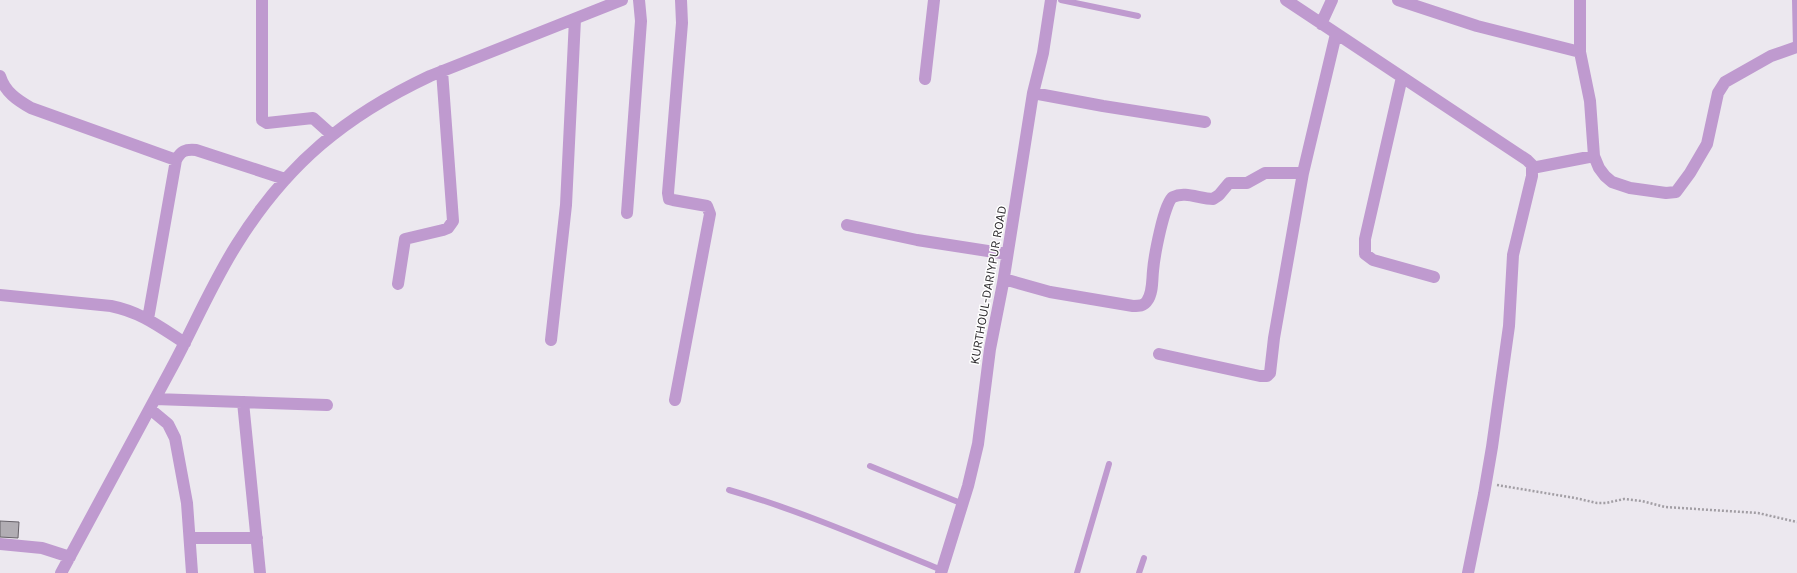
<svg xmlns="http://www.w3.org/2000/svg" width="1797" height="573" font-family="Karla,sans-serif">
	<style>
		.building { fill: #b1adb3; stroke: #676269 }
		.lines { fill: none; stroke-linecap: round; stroke-linejoin: round }
		.path { stroke: #a29ea4; stroke-width: 2.5; stroke-dasharray: 2 2; stroke-linecap: butt }
		.lane { stroke: #bf9acf; stroke-width: 6 }
		.street { stroke: #bf9acf; stroke-width: 12 }
		.labels { text-anchor: middle; dominant-baseline: central; stroke-width: 3; stroke-linejoin: round; paint-order: stroke }
		.street-label { font-size: 13px; fill: #2f2d30; stroke: #fff }
	</style>
	<rect width="100%" height="100%" fill="#ece8ef"/>
	<path class="building" d="M0,521L19,522L18,538L0,537Z"/>
	<g class="lines">
		<path class="path" d="M1497,485L1575,498L1597,503H1606L1624,499L1642,501L1665,507L1758,513L1797,522"/>
		<path class="lane" d="M1061,0L1138,16
			M1795,0L1796,48
			M870,466L963,504
			M729,490C802,511 872,542 942,570
			M1077,573L1109,464
			M1139,573L1144,558"/>
		<path class="street" d="M262,0V120L267,123L313,118L332,135
			M1286,0L1527,160L1532,165V176L1513,255L1509,326L1492,447L1484,494L1468,573
			M1398,0L1477,26L1580,52
			M1580,0V52L1590,101L1594,156L1599,168L1605,176L1612,182L1630,188L1666,193L1676,192L1690,173L1707,144L1718,93L1725,82L1771,56L1797,47
			M1321,24L1332,0
			M0,76C5,92 17,100 31,108L176,160
			M1402,77L1365,239V254L1373,260L1434,277
			M925,79L934,0
			M1033,93L1103,106L1205,122
			M1532,168L1594,156
			M627,213L641,21L639,0
			M847,225L917,240L1007,254
			M1004,279L1050,292L1133,306C1139,306 1144,306 1147,301C1153,293 1152,280 1153,271C1154,258 1164,202 1173,197C1185,191 1200,199 1213,199L1219,195L1229,183H1247L1265,173H1303
			M398,284L405,239L443,230L448,228L453,221L442,71
			M0,295L111,306C141,312 160,327 185,343
			M148,319L176,160C181,151 185,149 196,150L285,179
			M551,340L566,205L575,19
			M1159,354L1260,376H1267L1270,373L1274,338L1303,173L1336,34
			M155,399L327,405
			M675,400L710,214L707,206L673,200L669,199L668,193L682,23L681,0
			M243,402L260,573
			M150,409L168,424L175,438L187,503L192,573
			M190,538H257
			M0,544L42,548L70,557
			M61,573C97,506 134,439 170,371C193,329 211,285 237,244C287,164 345,116 430,76L622,0
			M941,573L968,486L978,444L990,349L1003,283L1033,93L1043,53L1051,0"/>
	</g>
	<g class="labels">
		<g class="street-label">
			<text transform="translate(988 285) rotate(-80)">KURTHOUL-DARIYPUR ROAD</text>
		</g>
	</g>
</svg>
